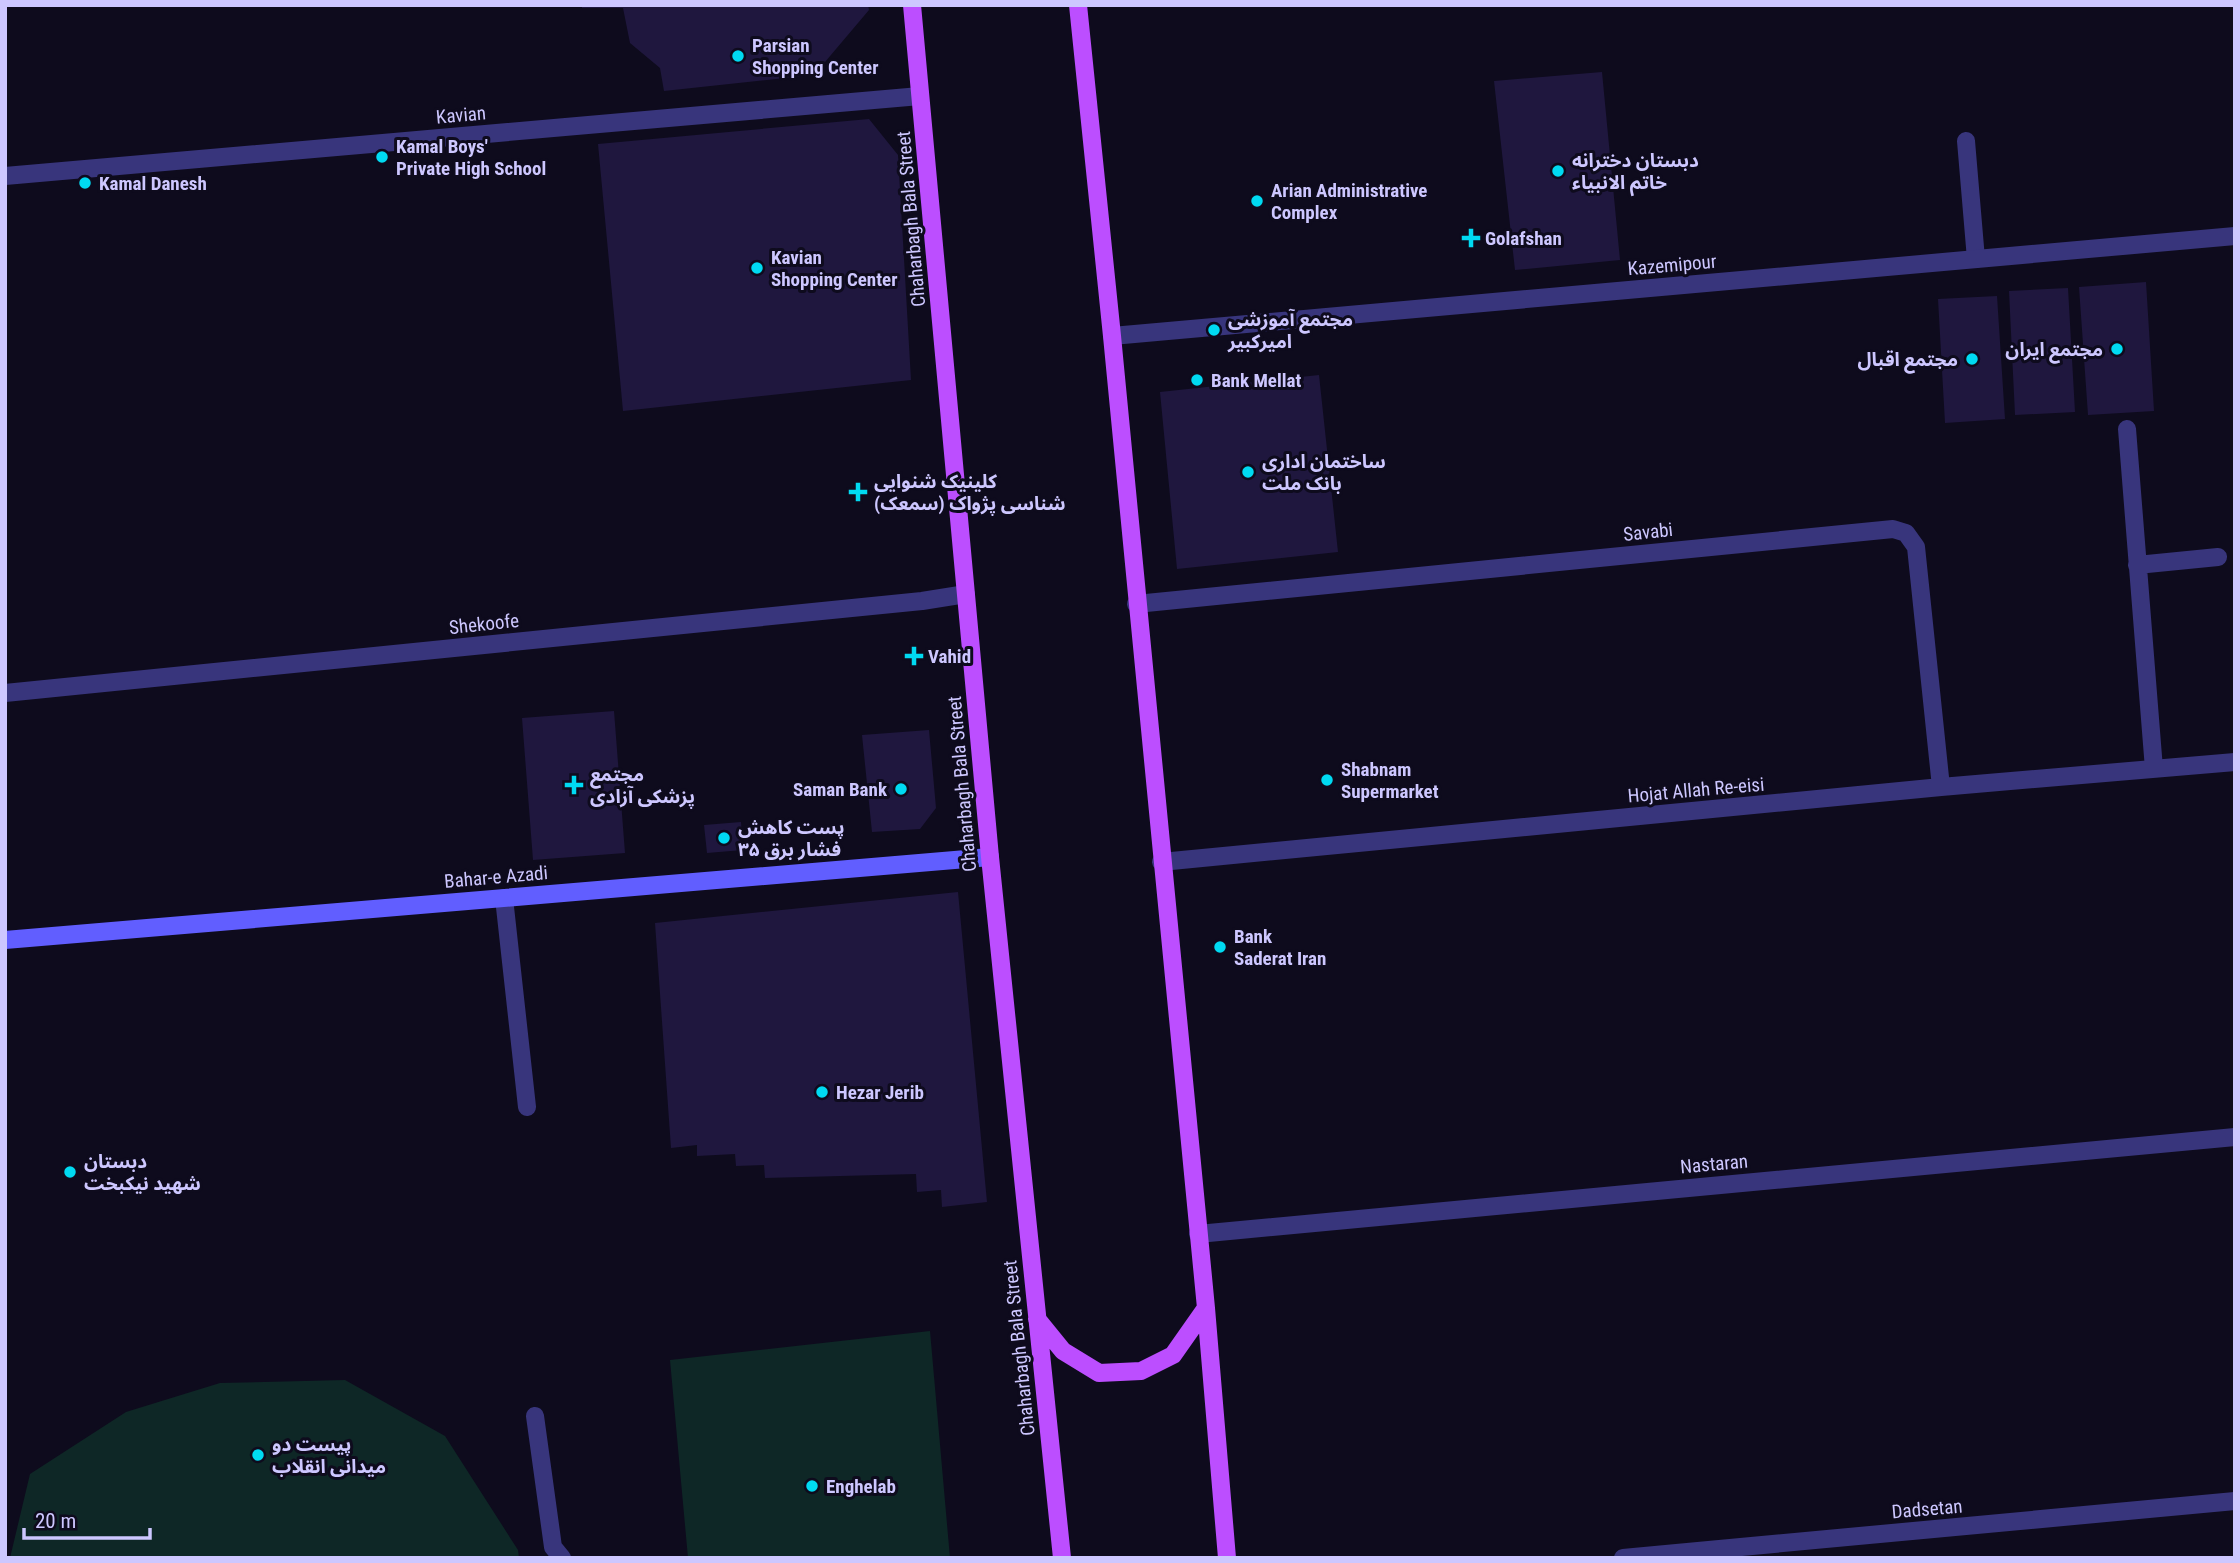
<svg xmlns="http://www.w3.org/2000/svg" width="2240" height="1563" font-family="'Roboto Condensed','Noto Sans Arabic',sans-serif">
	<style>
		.green { fill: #0e2726 }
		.building { fill: #1f173e }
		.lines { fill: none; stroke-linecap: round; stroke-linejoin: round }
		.lane { stroke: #38357c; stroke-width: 18 }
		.street { stroke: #38357c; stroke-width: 18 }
		.secondary { stroke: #615eff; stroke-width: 18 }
		.primary { stroke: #bc4eff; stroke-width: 18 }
		.poi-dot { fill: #00daf2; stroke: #0e0b1d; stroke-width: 2.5 }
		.labels { text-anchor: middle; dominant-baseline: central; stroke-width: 6; stroke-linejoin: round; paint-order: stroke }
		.poi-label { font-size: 19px; font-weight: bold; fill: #cdc7ff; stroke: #0e0b1d; text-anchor: start }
		.street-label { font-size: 19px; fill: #cdc7ff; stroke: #0e0b1d }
	</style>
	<rect width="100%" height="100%" fill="#0e0b1d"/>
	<path class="green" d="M930,1331L950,1558H688L670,1360Z
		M345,1380L445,1436L518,1550L519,1558H10L30,1474L126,1412L220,1383Z"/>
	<path class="building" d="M582,5H868L869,10L814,75L664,91L660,68L630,43L623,8H582Z
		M1602,72L1620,260L1515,270L1494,81Z
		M869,119L898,155L911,380L623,411L598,144Z
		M2146,282L2154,411L2088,415L2079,287Z
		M2068,288L2075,412L2015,415L2009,291Z
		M1997,296L2005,419L1945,423L1938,299Z
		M1319,375L1338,552L1177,569L1160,392Z
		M614,711L625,853L533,860L522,718Z
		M929,730L936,808L920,829L872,832L862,735Z
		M741,822L743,850L707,853L704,825Z
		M958,892L987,1202L942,1207L941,1190L917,1192L916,1174L765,1178L764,1165L736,1166L735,1154L697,1156V1145L671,1148L655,923Z"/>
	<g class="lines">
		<path class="lane" d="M1966,141L1976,259
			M535,1416L553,1547L562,1558"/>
		<path class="street" d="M5,176L920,96
			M1112,336L2235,236
			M2127,429L2154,769
			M2137,565L2218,557
			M1136,604L1893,529L1906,533L1916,547L1941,787
			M5,693L922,601L966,594
			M1161,862L1941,787L2235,762
			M504,898L527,1107
			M1198,1234L2235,1137
			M1623,1558L2235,1501"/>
		<path class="secondary" d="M5,940L990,857"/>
		<path class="primary" d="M912,5L990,857L1062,1558
			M1078,5L1112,336L1206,1308L1227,1558
			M1037,1319L1063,1351L1099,1373L1141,1371L1173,1355L1206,1308"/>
	</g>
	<g class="poi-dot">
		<circle cx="738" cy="56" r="7"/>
		<circle cx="382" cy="157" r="7"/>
		<circle cx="1558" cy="171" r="7"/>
		<circle cx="85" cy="183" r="7"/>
		<circle cx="1257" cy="201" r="7"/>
		<path d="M1467.5 227.5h7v7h7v7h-7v7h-7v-7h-7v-7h7z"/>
		<circle cx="757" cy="268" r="7"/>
		<circle cx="1214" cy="330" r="7"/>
		<circle cx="2117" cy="349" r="7"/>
		<circle cx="1972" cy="359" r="7"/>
		<circle cx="1197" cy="380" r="7"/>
		<circle cx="1248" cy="472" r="7"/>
		<path d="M854.5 481.5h7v7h7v7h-7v7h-7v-7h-7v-7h7z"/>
		<path d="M910.5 645.5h7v7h7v7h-7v7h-7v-7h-7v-7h7z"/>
		<circle cx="1327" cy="780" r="7"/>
		<path d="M570.5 774.5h7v7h7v7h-7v7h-7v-7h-7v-7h7z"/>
		<circle cx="901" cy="789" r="7"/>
		<circle cx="724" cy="838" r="7"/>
		<circle cx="1220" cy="947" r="7"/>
		<circle cx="822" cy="1092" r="7"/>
		<circle cx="70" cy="1172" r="7"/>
		<circle cx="258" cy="1455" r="7"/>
		<circle cx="812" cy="1486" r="7"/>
	</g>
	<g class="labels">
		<g class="poi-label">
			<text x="752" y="45">Parsian<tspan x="752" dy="22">Shopping Center</tspan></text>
			<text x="396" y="146">Kamal Boys'<tspan x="396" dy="22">Private High School</tspan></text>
			<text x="1572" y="160">دبستان دخترانه<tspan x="1572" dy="22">خاتم الانبیاء</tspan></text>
			<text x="99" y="183">Kamal Danesh</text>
			<text x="1271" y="190">Arian Administrative<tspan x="1271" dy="22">Complex</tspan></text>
			<text x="1485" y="238">Golafshan</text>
			<text x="771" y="257">Kavian<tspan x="771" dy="22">Shopping Center</tspan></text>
			<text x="1228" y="319">مجتمع آموزشی<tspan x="1228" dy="22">امیرکبیر</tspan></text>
			<text x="2103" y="349" text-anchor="end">مجتمع ایران</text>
			<text x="1958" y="359" text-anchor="end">مجتمع اقبال</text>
			<text x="1211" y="380">Bank Mellat</text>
			<text x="1262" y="461">ساختمان اداری<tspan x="1262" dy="22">بانک ملت</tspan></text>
			<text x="874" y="481">کلینیک شنوایی<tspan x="874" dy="22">شناسی پژواک (سمعک)</tspan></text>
			<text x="928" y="656">Vahid</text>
			<text x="1341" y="769">Shabnam<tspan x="1341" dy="22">Supermarket</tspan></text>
			<text x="590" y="774">مجتمع<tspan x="590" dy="22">پزشکی آزادی</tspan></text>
			<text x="887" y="789" text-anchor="end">Saman Bank</text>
			<text x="738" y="827">پست کاهش<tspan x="738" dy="22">فشار برق ۳۵</tspan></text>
			<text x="1234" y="936">Bank<tspan x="1234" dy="22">Saderat Iran</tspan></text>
			<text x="836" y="1092">Hezar Jerib</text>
			<text x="84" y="1161">دبستان<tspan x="84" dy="22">شهید نیکبخت</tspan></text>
			<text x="272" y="1444">پیست دو<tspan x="272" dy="22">میدانی انقلاب</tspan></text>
			<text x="826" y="1486">Enghelab</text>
		</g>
		<g class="street-label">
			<text transform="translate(461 115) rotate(-5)">Kavian</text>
			<text transform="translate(911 219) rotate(-95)">Chaharbagh Bala Street</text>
			<text transform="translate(1672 265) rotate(-5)">Kazemipour</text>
			<text transform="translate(1648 532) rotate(-6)">Savabi</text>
			<text transform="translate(484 624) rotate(-6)">Shekoofe</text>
			<text transform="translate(962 784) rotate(-95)">Chaharbagh Bala Street</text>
			<text transform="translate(1696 790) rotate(-5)">Hojat Allah Re-eisi</text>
			<text transform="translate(496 877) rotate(-5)">Bahar-e Azadi</text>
			<text transform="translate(1714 1164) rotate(-5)">Nastaran</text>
			<text transform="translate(1019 1348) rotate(-96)">Chaharbagh Bala Street</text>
			<text transform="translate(1927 1509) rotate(-5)">Dadsetan</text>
		</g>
	</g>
	<rect width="2240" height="1563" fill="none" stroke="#cdc7ff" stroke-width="14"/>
	<path d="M24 1528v10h126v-10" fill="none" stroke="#cdc7ff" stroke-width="3.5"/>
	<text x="35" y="1528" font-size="21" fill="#cdc7ff" stroke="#0e0b1d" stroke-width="5" paint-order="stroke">20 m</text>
</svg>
